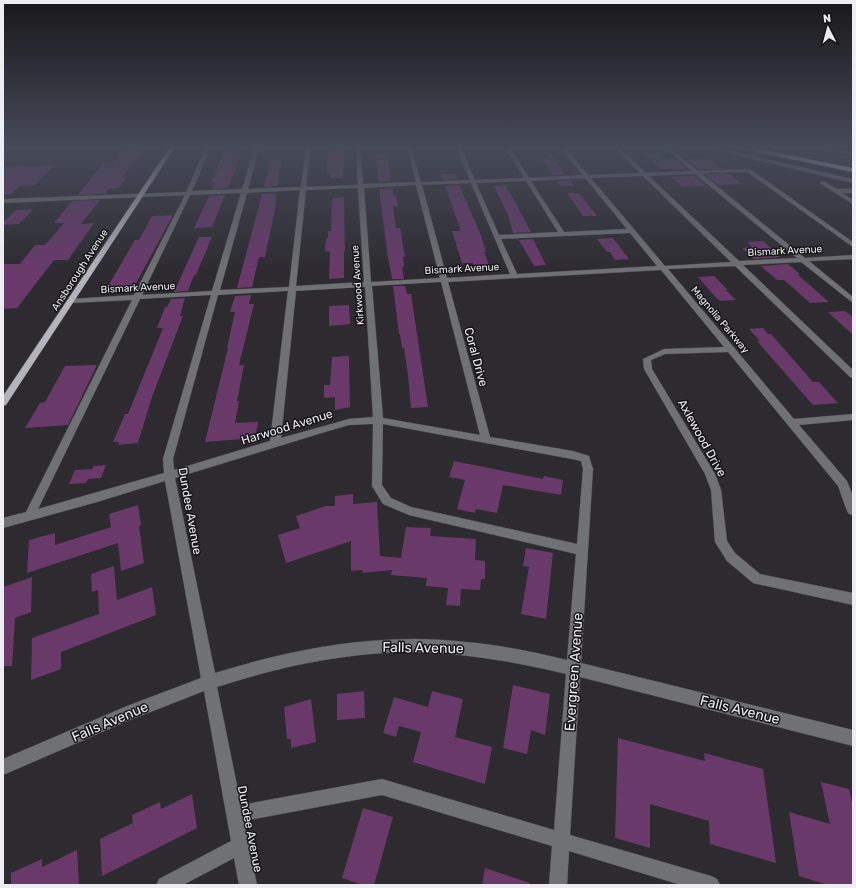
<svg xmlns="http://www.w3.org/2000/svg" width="856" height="888" font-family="Rubik,sans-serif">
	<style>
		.building { fill: #69396a }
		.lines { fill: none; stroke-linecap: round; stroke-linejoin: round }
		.minor-casing { stroke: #48464b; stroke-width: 1 }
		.major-casing { stroke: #48464b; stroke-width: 1 }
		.highway-casing { stroke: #48464b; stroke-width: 1 }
		.minor { fill: #707174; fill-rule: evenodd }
		.major { fill: #b4b5bc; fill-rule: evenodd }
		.highway { fill: #cfd1d8; fill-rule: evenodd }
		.labels { text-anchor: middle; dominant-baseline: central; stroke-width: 3; stroke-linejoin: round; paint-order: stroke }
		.far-street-label { font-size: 10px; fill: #eeedf1; stroke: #151416 }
		.street-label { font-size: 12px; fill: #eeedf1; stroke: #151416 }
		.near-street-label { font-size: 14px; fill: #eeedf1; stroke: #151416 }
	</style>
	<rect width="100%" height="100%" fill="#2d2b30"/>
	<path class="building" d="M145,147L123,177L127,176L119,188L108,189L105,194L78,195L103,163H113L125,148Z
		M332,147H345L343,178H330V173L327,174L328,151H332Z
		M225,150H242L229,187L228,188L212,189L214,182L211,183Z
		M659,152L668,160H677L688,170L661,169L644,153Z
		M375,154H387L391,181L379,182Z
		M550,154L565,174L553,175L542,160Z
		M686,159H710L723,169H699Z
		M271,160H282L277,186L264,187Z
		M55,165L35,185L20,186L11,194L3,195V167Z
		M441,174H455L457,179L443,180Z
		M705,174H730L742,184L718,185Z
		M694,176L707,186L682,187L671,177Z
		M570,180L574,186H561L557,181Z
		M459,185L481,235L486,252H484L485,254L491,271L476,272L473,263H462L452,231H461L445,186Z
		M505,185L513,198L531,232L513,233L508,215L494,186Z
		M392,188L394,196L396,195L398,206H393L396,228H400L405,257H403L404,267H402L404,279H392L388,258L379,189Z
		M276,193V204L265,257H259L252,287L237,288L262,194Z
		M567,193H579L597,216H583Z
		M225,195L212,227L194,228L209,196Z
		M344,197L345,251H344V278L329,279L330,252L325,251L326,238H328V231H331L332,200L333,198Z
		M100,200L81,224L94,223L68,260H54L17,308L3,309V264H20L35,245H45L64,223H54L72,201Z
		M34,209L19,224L3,225V222L16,210Z
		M173,215L134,287L107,288L135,240H139L152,216Z
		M199,237H212L196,275H194L188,291L174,292Z
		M613,238L629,259L615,260L610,252H607L597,239Z
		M533,239L546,265L534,266L519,240Z
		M763,241L778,254H776L780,257L754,259L742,248L752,247L747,242Z
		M788,264L800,274L798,275L829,302L810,303L784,280H777L761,266Z
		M714,276L728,290H726L736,300L721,301L717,299L698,277Z
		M393,286H405L407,294H411L428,407L411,408L408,375L404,348H402L400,334H399Z
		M251,295L249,304H254L239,365H244L237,401H239L235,423L258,422L255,438L205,442L228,348H227L235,312H230L235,296Z
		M185,298L180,316H183L152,397L138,443L118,445L119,442H113L125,414H128L163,328H157L165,307H167L171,299Z
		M349,305L350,324L329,326V306Z
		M845,311L853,317V335L828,312Z
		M763,328L768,334H771L813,382H819L838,403L813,405L757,341H760L749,329Z
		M349,356L350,407L335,410V397L324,398V385H330L332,357Z
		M97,365L68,425L25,428L40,403L45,402L65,366Z
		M454,461L543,479L544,476L563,480L561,495L503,485L497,513L476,509L475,513L457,509L465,480L449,477Z
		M106,465L101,478L88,479L86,483L69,484L75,470L92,469L94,466Z
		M353,494V504L377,502L380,556L401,558L406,527L431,528L430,536L476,539L475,560L485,561V579H481L480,590L461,589L460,606L446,605L448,588L426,586L427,578L391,575L392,570L363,573L362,570L351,571V541L286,563L278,535L300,528L296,516L326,506H335V496Z
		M138,505L141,525L139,526L144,563L121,571L118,543L27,573L29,540L55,533V545L111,527L109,514Z
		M526,548L553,553L546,619L521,614L529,567L523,566Z
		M114,566L117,600L152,587L156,615L61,652V669L31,680L32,638L99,614L98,590L92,592L91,574Z
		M32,577L31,612L15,618L12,666H3V587Z
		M513,685L550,694L545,735L531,730L527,754L503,748Z
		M364,691L365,718L337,720V694Z
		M432,691L463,699L455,737L492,747L485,784L413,762L421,732L399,726L396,737L383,733L394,697L428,707Z
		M311,699L316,742L291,748V739H287L284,707Z
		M618,738L705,761L704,753L763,769L776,863L710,844L709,821L650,804V848L615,838Z
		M821,782L849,789L853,807V885H828L799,876L789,812L830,824Z
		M192,794L197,828L102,876L100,839L133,823L132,815L160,802L161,809Z
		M363,808L393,817L374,885H363L342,878Z
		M77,850L79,885H11V873L42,859V867Z
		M485,868L530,883V885H482Z"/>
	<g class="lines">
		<g class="minor-casing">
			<path id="minor" d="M3,147H8L3,151Z
				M206,147H211L192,191L242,189L255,147H259L248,189L301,187L306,147H310L306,187L358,185L356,147H360L363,184L416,182L407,147H411L421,182L470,180L456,147H461L475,180L524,178L505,147H510L529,178L583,175L560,147H565L588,175L640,173L614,147H619L646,173L692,171L664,147H669L698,171L750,169L853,242V247L747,172L701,173L805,258L853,255V259L809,261L853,297V303L801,262L743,265L853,370V378L850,377L735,266L668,269L794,419L853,414V420L799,425L847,481L853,496V515L849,514L847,511L838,486L728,352L665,354L651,360L652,369L715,474L721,490L727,541L735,553L760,574L853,593V605L753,583L727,561L715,542L711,490L705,474L644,369L643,359L664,349L724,347L661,270L448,282L490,437L573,451L589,456L593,469L581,663L853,730V746L580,677L570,835L711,876L717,879L720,885H681L569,851L567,885H549L552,846L382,795L244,821L257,885H239L234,858L183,885H156L159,879L231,841L204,691L130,720L3,775V759L127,706L201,678L165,481L97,502L3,528V518L26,512L132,300L71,303L67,301L71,299L134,295L185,195L3,203V199L186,192ZM695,174L797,258L739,261L649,176ZM643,176L731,262L665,266L591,178ZM585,178L627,229L564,232L531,181ZM526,181L558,232L499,235L476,183ZM471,183L510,274L447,278L422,185ZM416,185L440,278L371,282L364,188ZM358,188L364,282L296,286L306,190ZM300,190L289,287L220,290L247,193ZM241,193L212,291L142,295L190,195ZM630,233L657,266L517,274L501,239ZM441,282L480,435L383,418L372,286ZM365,287L373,417L349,419L281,438L296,291ZM288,291L270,441L174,470L173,459L218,295ZM211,295L163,459L164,473L38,509L140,299ZM373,424L372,486L383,504L409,515L576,554L567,660C534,652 500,645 466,642C380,632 296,648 215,673L175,478L325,432L349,425ZM383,424L572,459L581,461L583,469L577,544L411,507L391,498L382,485ZM403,652C459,652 512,661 566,674L554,830L382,779L241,805L217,687C278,667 339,654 403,652Z
				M703,147H713L853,179V183Z
				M808,147H821L853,153V155Z
				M823,181L837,189H853V193H842L853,200V204L821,184L820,183Z"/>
		</g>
		<g class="major-casing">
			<path id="major" d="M170,147H175L6,405L3,406V396Z"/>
		</g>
		<g class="highway-casing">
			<path id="highway" d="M734,147H748L853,168V172Z"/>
		</g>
		<use href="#minor" class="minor"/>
		<use href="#major" class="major"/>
		<use href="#highway" class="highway"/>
	</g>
	<linearGradient id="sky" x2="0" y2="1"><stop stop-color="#19181a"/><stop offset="0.54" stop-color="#464a59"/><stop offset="1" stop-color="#464a59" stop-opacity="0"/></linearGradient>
	<rect width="856" height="272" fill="url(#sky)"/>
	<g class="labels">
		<g class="far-street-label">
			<text transform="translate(785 251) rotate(-3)">Bismark Avenue</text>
			<text transform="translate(462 269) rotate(-3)">Bismark Avenue</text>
			<text transform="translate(80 270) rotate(-57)">Ansborough Avenue</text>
			<text transform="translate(358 285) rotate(-94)">Kirkwood Avenue</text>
			<text transform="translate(138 288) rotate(-3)">Bismark Avenue</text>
			<text transform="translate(720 320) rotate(50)">Magnolia Parkway</text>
		</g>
		<g class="street-label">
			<text transform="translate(476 357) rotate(75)">Coral Drive</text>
			<text transform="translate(287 427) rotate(-17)">Harwood Avenue</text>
			<text transform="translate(702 438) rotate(61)">Axlewood Drive</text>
			<text transform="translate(190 511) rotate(80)">Dundee Avenue</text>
			<text transform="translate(250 829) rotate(79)">Dundee Avenue</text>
		</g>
		<g class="near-street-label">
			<text transform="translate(423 648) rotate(1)">Falls Avenue</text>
			<text transform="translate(574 672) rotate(-86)">Evergreen Avenue</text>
			<text transform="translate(740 710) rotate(14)">Falls Avenue</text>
			<text transform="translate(110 722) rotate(-23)">Falls Avenue</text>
		</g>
	</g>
	<rect width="856" height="888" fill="none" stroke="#eeedf1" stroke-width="8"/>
	<g transform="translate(828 28) rotate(354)" stroke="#151416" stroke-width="3" paint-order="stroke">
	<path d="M0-3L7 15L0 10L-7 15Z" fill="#eeedf1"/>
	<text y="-6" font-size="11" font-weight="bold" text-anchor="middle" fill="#eeedf1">N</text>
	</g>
</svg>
